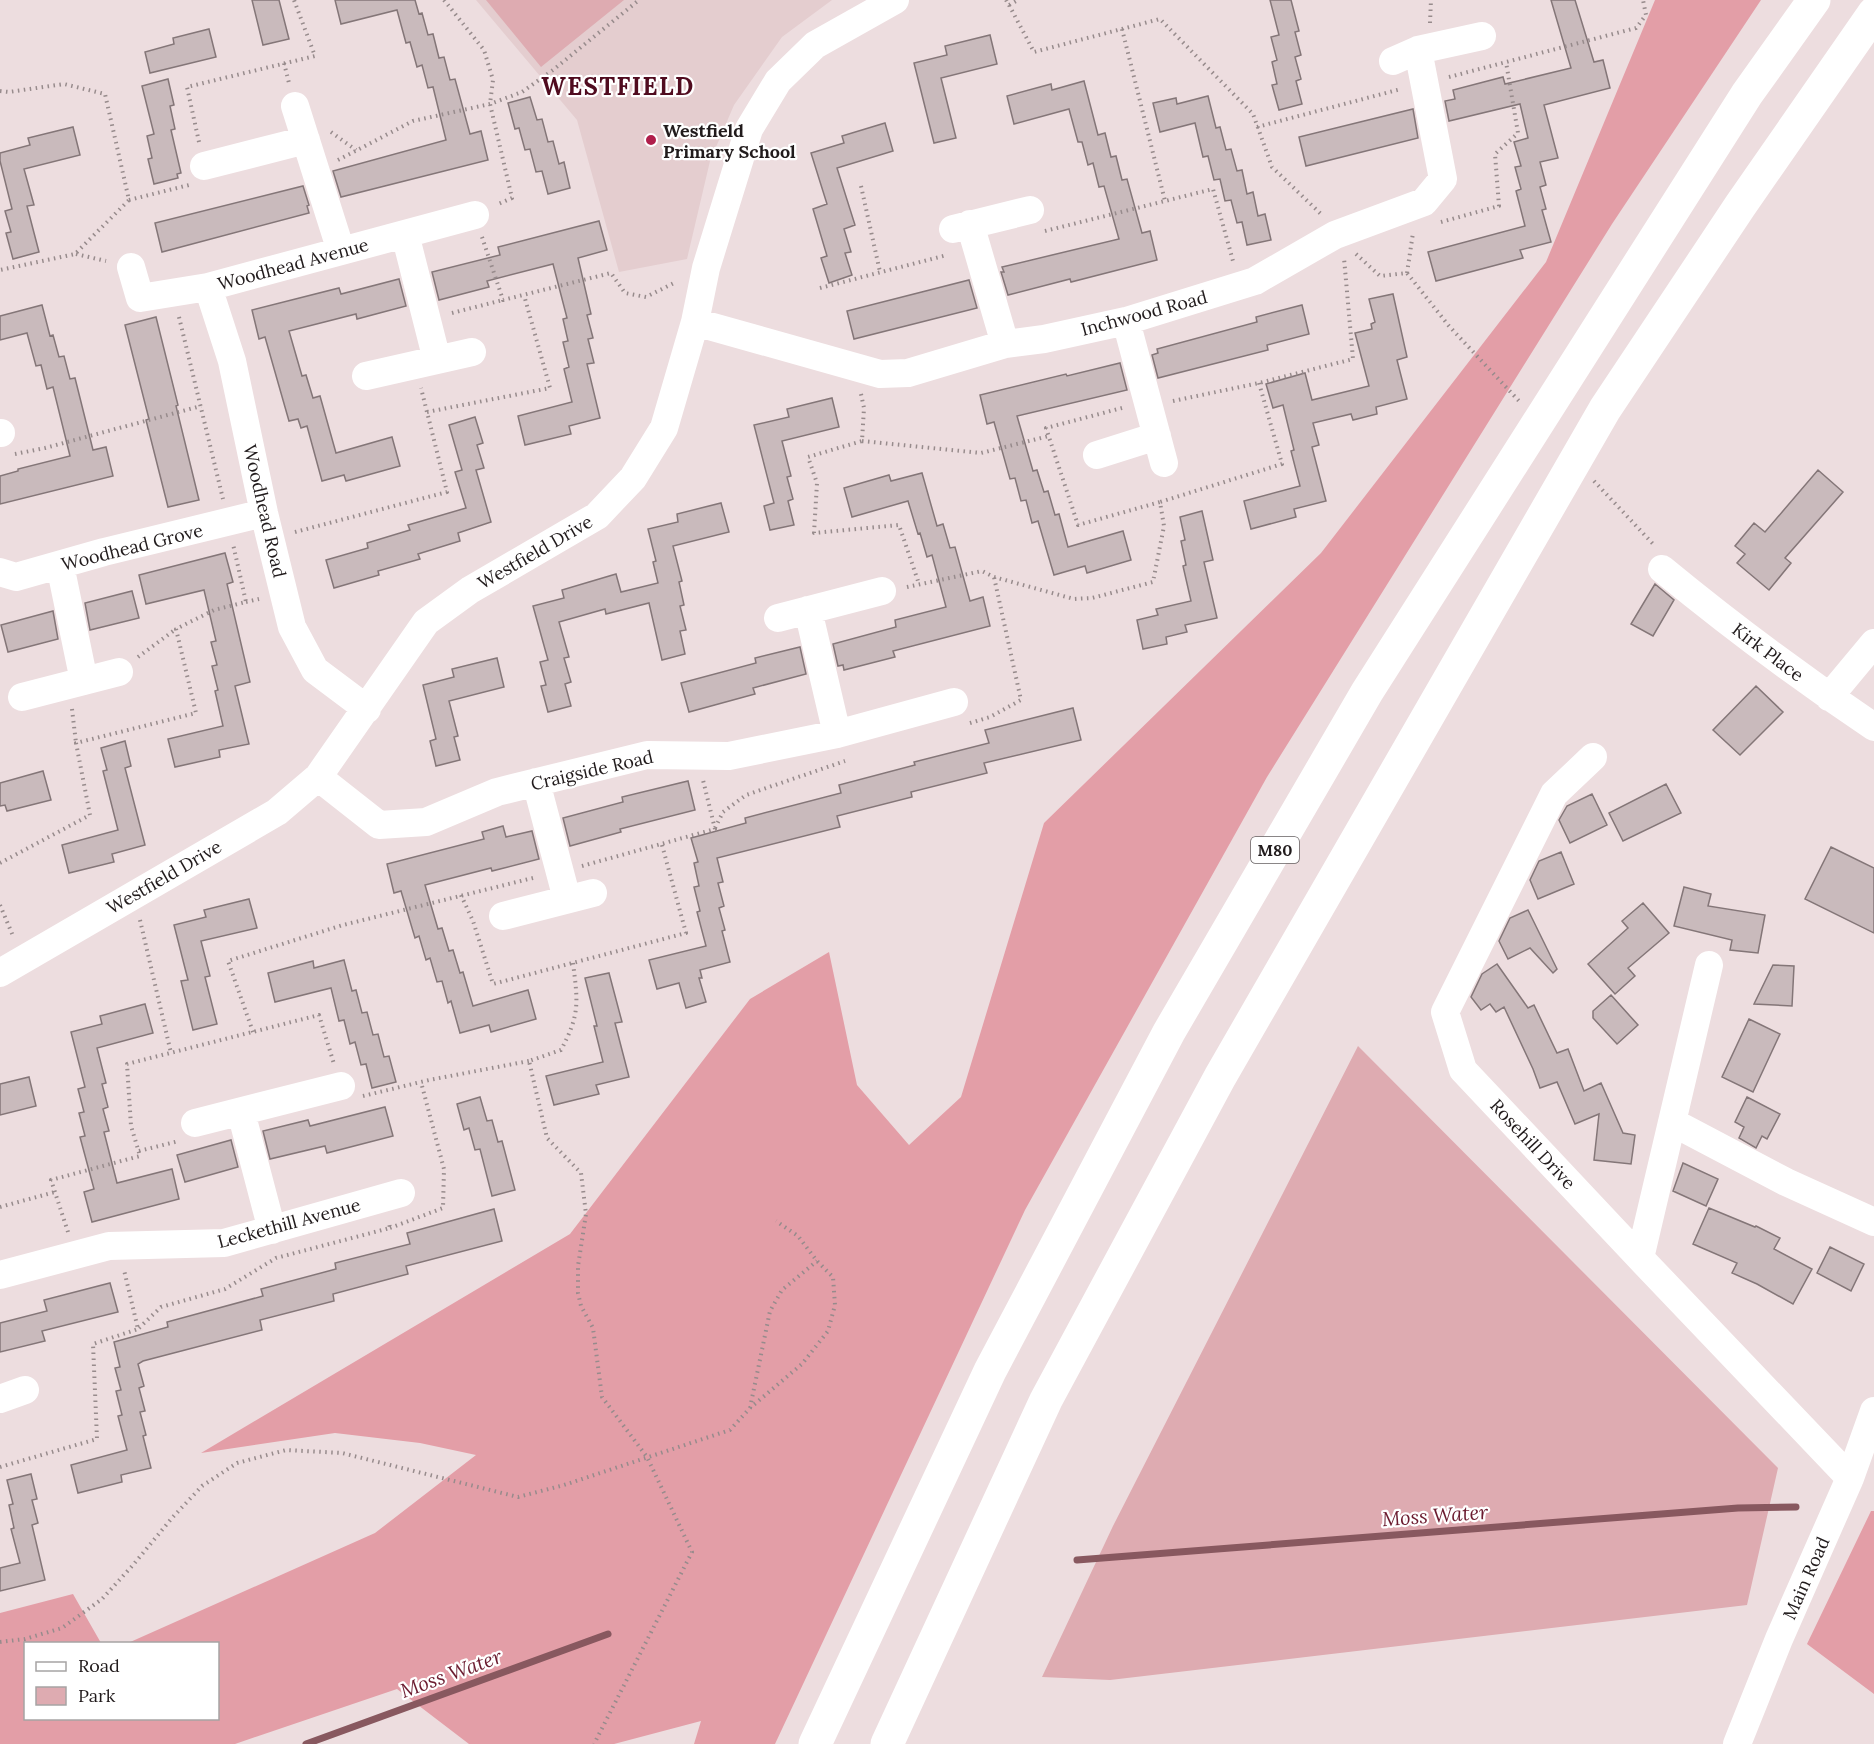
<svg xmlns="http://www.w3.org/2000/svg" width="1874" height="1744" font-family="Lora,serif">
	<style>
		.built { fill: #e4cdcf }
		.green { fill: #deabb1 }
		.forest { fill: #e39ea7 }
		.lines { fill: none; stroke-linecap: round; stroke-linejoin: round }
		.stream { stroke: #88585f; stroke-width: 7 }
		.building { fill: #c9babc; stroke: #847678; stroke-width: 1.5 }
		.path { stroke: #978b8c; stroke-width: 4; stroke-dasharray: 1.5 4.5; stroke-linecap: butt }
		.minor { stroke: #fff; stroke-width: 28 }
		.highway { stroke: #fff; stroke-width: 33 }
		.poi-dot { fill: #b01e4b; stroke: #fff; stroke-width: 2 }
		.labels { text-anchor: middle; dominant-baseline: central; stroke-width: 4.5; stroke-linejoin: round; paint-order: stroke }
		.shield { fill: #fff; stroke: #645f60; stroke-width: 1.5 }
		.shield-label { font-size: 16px; font-weight: bold; fill: #211b1c }
		.poi-label { font-size: 18px; font-weight: bold; fill: #211b1c; stroke: #fff; text-anchor: start }
		.street-label { font-size: 18px; fill: #211b1c; stroke: #fff }
		.water-label { font-size: 20px; font-style: italic; fill: #6b1b2f; stroke: #fff }
		.district-label { font-size: 24px; font-weight: bold; letter-spacing: 1.5px; fill: #500b1f; stroke: #fff }
	</style>
	<rect width="100%" height="100%" fill="#eddddf"/>
	<path class="built" d="M476,0H832L782,37L734,105L710,161L687,259L619,272L577,120Z"/>
	<path class="green" d="M486,0H624L541,67Z
		M1358,1046L1778,1468L1747,1605L1110,1680L1042,1677L1113,1526Z"/>
	<path class="forest" d="M1655,0H1761L1612,224L1267,777L1025,1210L775,1744H694L701,1721L614,1744H469L397,1689L235,1744H0V1613L73,1594L101,1643L26,1644V1718H218V1644L128,1643L375,1533L476,1455L420,1443L335,1433L201,1453L570,1234L750,999L829,952L857,1085L909,1145L961,1097L1044,823L1321,553L1546,262Z
		M1871,1511H1874V1694L1807,1644Z"/>
	<g class="lines">
		<path class="stream" d="M1077,1560L1738,1508L1796,1507
			M306,1744L608,1634"/>
	</g>
	<path class="building" d="M252,0H279L289,39L263,45Z
		M335,0H415L419,14L422,13L428,35L433,34L439,58L444,57L450,80L455,79L470,134L481,131L488,160L341,197L333,171L446,140L433,87L428,88L422,65L417,67L410,42L406,43L397,10L341,24Z
		M1270,0H1291L1299,31L1295,32L1301,55L1295,57L1301,79L1296,81L1302,104L1279,110L1272,85L1277,84L1272,62L1277,60L1271,37L1279,35Z
		M1551,0H1575L1594,62L1603,60L1610,88L1544,105L1558,158L1540,162L1546,185L1540,187L1546,209L1542,210L1551,242L1520,250L1523,258L1436,281L1428,252L1525,226L1516,191L1521,189L1515,167L1521,166L1514,142L1528,138L1520,104L1449,121L1445,101L1455,99L1453,90L1503,77L1505,84L1571,68Z
		M209,29L216,57L150,73L145,52L174,44L173,38Z
		M990,35L997,64L941,78L956,138L934,143L914,63L947,55L945,46Z
		M168,79L174,105L170,106L175,129L171,130L181,173L177,174L178,178L154,184L148,159L152,158L147,136L154,134L142,86Z
		M1084,81L1098,135L1105,133L1111,157L1116,156L1122,180L1127,179L1142,233L1150,231L1157,260L1071,282L1070,279L1008,295L1001,272H1004L1002,267L1119,239L1104,186L1099,187L1093,163L1088,165L1082,142H1078L1069,109L1014,124L1007,96L1051,84L1052,90Z
		M1208,96L1216,128L1220,127L1226,150L1231,149L1237,171L1242,170L1247,194L1253,192L1258,216L1265,214L1271,240L1247,245L1242,222L1237,223L1231,200L1225,201L1220,179L1214,180L1208,156L1203,157L1195,123L1160,132L1153,103L1176,98L1177,104Z
		M530,97L537,120L542,119L548,142L553,141L559,164L564,162L570,188L548,194L542,171L536,172L530,149L525,150L519,128L515,129L508,103Z
		M1413,109L1418,138L1306,166L1299,137Z
		M885,123L893,151L837,168L855,225L844,229L851,252L845,253L852,275L829,283L821,258L827,256L813,209L827,204L811,153L844,143L842,136Z
		M73,127L80,155L24,169L34,205L27,206L39,252L13,259L6,233L11,232L5,211L12,209L0,161V153L30,145L28,138Z
		M303,186L309,205L307,206L309,213L162,252L155,223Z
		M599,221L607,250L578,258L591,314L587,315L593,338L588,339L594,363L587,364L600,418L569,426L571,434L525,445L518,416L572,402L564,369L569,367L563,342L568,341L563,319L567,318L553,264L487,281L489,287L439,300L432,272L500,255L498,247Z
		M399,279L406,306L357,319L356,314L289,331L302,376L306,375L313,398L320,396L336,453L392,437L400,466L346,481L344,475L322,481L307,426L301,428L298,419L289,421L265,337L259,339L252,310L339,288L341,294Z
		M969,280L977,308L854,339L847,311Z
		M1393,294L1407,357L1397,360L1407,399L1376,407L1377,414L1353,420L1351,414L1313,423L1319,445L1312,447L1326,501L1294,509L1296,517L1251,529L1244,501L1300,486L1291,451L1294,450L1283,405L1273,408L1266,384L1305,373L1312,400L1369,386L1355,333L1372,329L1371,324L1375,322L1369,299Z
		M42,305L50,336L53,335L59,357L64,356L70,379L75,378L93,450L106,447L113,476L0,504V476L18,471V469L70,456L53,387L47,389L41,365L36,366L27,333L0,340V316Z
		M1302,305L1309,334L1267,345L1268,350L1158,378L1152,355L1158,353L1157,349L1257,322L1256,317Z
		M156,317L178,405L176,406L199,500L168,507L146,420L149,419L125,325Z
		M1120,363L1127,390L1017,416L1033,471L1037,470L1044,492L1048,491L1055,515L1059,514L1068,547L1123,531L1131,560L1087,573L1085,566L1054,575L1038,521L1032,523L1026,500L1021,501L1015,478L1010,479L994,422L987,424L980,395L1066,374L1067,376Z
		M832,398L839,427L782,441L791,476L787,477L793,499L788,501L794,525L770,530L764,506L774,503L754,425L789,417L787,409Z
		M475,417L483,443L477,445L484,468L476,470L491,522L458,533L460,541L418,554L420,559L378,571L379,575L334,588L326,560L368,548L367,543L410,530L408,525L466,508L455,472L462,470L449,425Z
		M1818,470L1843,492L1785,558L1791,563L1769,590L1737,563L1745,554L1735,546L1754,523L1765,532Z
		M922,473L937,526L943,524L950,548L955,547L970,601L983,597L990,626L893,651L895,657L844,670L843,665L838,666L833,644L896,627L895,620L946,607L932,555L927,557L920,533L918,534L908,501L852,517L844,488L889,475L891,481Z
		M721,503L729,532L673,546L682,581L679,582L684,605L680,606L686,630L680,631L685,654L662,660L649,603L606,614L605,609L559,622L569,657L564,658L571,682L565,684L571,706L548,712L541,686L546,685L540,662L548,660L533,606L564,598L562,590L616,574L621,592L658,583L653,562L656,561L648,529L678,522L677,514Z
		M1202,511L1213,560L1204,562L1217,618L1185,625L1187,632L1166,637L1167,644L1143,649L1137,620L1158,615L1156,609L1191,601L1183,566L1186,565L1181,541L1185,540L1180,517Z
		M225,553L233,582L227,584L250,682L235,686L249,744L219,750L220,757L175,767L168,739L223,726L215,691L218,690L212,666L217,665L211,642L216,641L204,590L146,604L139,575Z
		M1655,584L1674,600L1653,636L1631,624Z
		M132,591L139,618L90,630L85,603Z
		M53,611L58,639L8,652L1,625Z
		M800,647L806,674L753,688L755,694L689,712L681,683L756,663L755,658Z
		M497,658L504,687L449,701L458,736L454,737L460,760L436,766L430,741L436,739L423,685L454,677L452,669Z
		M1756,686L1783,712L1740,755L1713,730Z
		M1073,708L1081,740L984,763L987,773L911,792L912,797L837,816L840,827L717,858L723,882L718,883L724,906L719,908L725,930L722,931L730,962L700,970L702,978H699L706,1002L686,1008L679,983L657,989L649,960L706,946L697,912L700,911L694,887L699,886L694,863L698,862L691,838L746,823L745,818L841,793L839,785L915,765L914,762L989,743L985,730Z
		M125,741L131,766L125,768L145,845L112,854L114,862L69,873L62,845L118,830L103,771L107,770L101,748Z
		M43,771L51,800L7,811L5,805L0,806V783Z
		M688,781L695,810L620,829L621,832L570,846L563,818L623,802L622,797Z
		M1666,784L1681,813L1623,841L1609,813Z
		M1592,794L1607,825L1570,843L1559,820L1567,806Z
		M503,826L506,837L532,831L539,859L492,871L491,868L425,885L438,929L442,928L449,951L453,950L460,973L463,972L473,1006L528,990L536,1019L491,1032L489,1025L460,1033L451,1001L448,1003L442,981L437,982L430,958L426,960L419,936L415,938L401,891L394,893L387,864L484,839L482,832Z
		M1831,847L1874,868V933L1805,899Z
		M1561,852L1574,884L1538,899L1530,880L1539,861Z
		M1684,887L1711,894L1708,906L1765,915L1758,953L1730,950L1732,940L1674,926Z
		M249,899L257,928L201,941L210,976L205,977L217,1024L193,1030L181,981L188,980L174,925L206,917L204,910Z
		M1643,903L1669,933L1628,968L1635,976L1615,994L1588,964L1628,928L1622,921Z
		M1528,910L1557,969L1553,973L1530,948L1508,959L1499,941L1510,918Z
		M344,960L352,991L356,990L362,1013L367,1012L373,1035L378,1034L384,1057L389,1056L396,1082L372,1088L366,1064L361,1065L355,1042L350,1044L344,1020L339,1021L331,988L275,1002L268,973L313,961L314,968Z
		M1497,964L1528,1008L1534,1005L1557,1053L1568,1049L1584,1091L1601,1083L1623,1133L1635,1135L1631,1164L1594,1160L1599,1114L1575,1124L1557,1082L1540,1088L1533,1069L1504,1007L1496,1012L1490,1004L1481,1010L1471,997L1482,974Z
		M1773,965L1794,966L1792,1006L1754,1004Z
		M609,973L622,1022L615,1023L629,1077L596,1085L599,1094L554,1105L546,1076L603,1062L594,1026H597L585,978Z
		M1611,995L1638,1025L1617,1044L1593,1018V1011Z
		M145,1004L153,1033L97,1048L106,1083L102,1084L108,1107L103,1109L109,1131L104,1132L117,1183L172,1169L179,1199L92,1222L84,1192L94,1189L80,1137L85,1136L79,1113L84,1112L78,1089L85,1087L71,1032L102,1024L100,1016Z
		M1749,1019L1780,1034L1753,1092L1722,1077Z
		M29,1077L36,1106L0,1115V1084Z
		M480,1097L487,1121L492,1120L498,1142L502,1141L515,1190L492,1196L480,1149L475,1150L469,1128L464,1130L457,1104Z
		M1747,1097L1780,1114L1767,1139L1762,1136L1756,1148L1739,1138L1744,1127L1735,1122Z
		M385,1107L393,1136L327,1153L325,1146L270,1159L263,1131L308,1120L310,1126Z
		M231,1140L238,1167L185,1182L177,1155Z
		M1683,1163L1718,1179L1706,1206L1673,1191Z
		M1709,1208L1755,1227L1756,1226L1780,1238L1774,1249L1812,1269L1793,1304L1757,1284L1732,1273L1737,1263L1693,1244Z
		M494,1209L502,1241L406,1266L408,1274L333,1294L334,1301L260,1320L262,1330L143,1361L138,1364L144,1386L139,1388L145,1411L140,1412L146,1435L143,1436L151,1468L121,1475L122,1482L78,1493L71,1465L127,1450L118,1416L122,1415L116,1391L121,1390L115,1368L120,1367L114,1342L168,1327L167,1322L263,1296L261,1289L336,1269L335,1263L410,1244L407,1233Z
		M1830,1247L1864,1264L1851,1291L1817,1273Z
		M110,1283L118,1312L42,1331L45,1341L0,1352V1323L47,1311L44,1300Z
		M31,1474L37,1499L32,1500L38,1523L32,1525L45,1580L0,1591V1568L20,1563L11,1529L14,1528L9,1505L13,1504L7,1480Z"/>
	<g class="lines">
		<path class="path" d="M444,0L484,50L493,80L490,104L512,198L496,205
			M1006,0L1009,5L1018,0
			M1009,5L1034,52L1160,19L1253,114L1272,167L1322,215
			M1430,23L1431,0
			M1122,29L1165,201
			M284,63L289,83
			M1449,77L1636,28L1646,15L1643,0
			M0,91L9,92L64,84L105,94L129,200L75,254L0,270
			M1257,127L1401,89
			M331,132L356,150
			M199,142L187,87L315,56L294,0
			M338,160L413,121L490,104L522,92L553,70L639,0
			M861,186L880,272
			M129,200L189,185
			M1441,222L1499,206L1495,154L1518,133L1506,62
			M1045,231L1213,189L1233,261
			M482,237L503,300L611,273L625,293L646,297L676,282
			M76,254L106,261
			M1356,254L1380,276L1407,273L1449,326L1519,401
			M1407,273L1413,233
			M820,288L947,255
			M452,313L503,300
			M179,317L223,499
			M861,394L864,408L862,441L808,457L817,483L814,533L899,525L919,584
			M1173,401L1259,383L1353,359L1344,258
			M1122,408L1046,428L1078,525L1160,502
			M427,412L550,388L524,295
			M862,441L981,453L1049,436
			M15,454L45,448L201,406
			M1594,481L1655,546
			M295,532L447,492L421,388
			M907,587L982,571L994,577L1074,599L1092,598L1153,582L1164,526L1160,502L1282,464L1259,383
			M246,602L259,599
			M138,657L176,629
			M72,709L76,743
			M970,723L990,717L1021,700L994,577
			M715,828L723,812L746,795L845,761
			M0,863L90,815L76,743L196,713L176,629L214,610L246,602L233,544
			M582,866L715,829L703,780
			M461,895L473,921L493,984L686,933L662,845
			M0,905L13,936
			M140,920L171,1053
			M573,963C578,1003 580,1014 561,1050L529,1061L547,1138L581,1173L586,1214L578,1266V1293L581,1306L593,1328L602,1397L647,1457L692,1552L594,1744
			M253,1032L228,961L343,925L537,877
			M363,1096L429,1080L529,1061
			M139,1151L179,1141
			M0,1207L55,1192
			M390,1228L443,1208L444,1169L421,1082
			M68,1232L51,1180L140,1156L131,1126L127,1064L319,1015L334,1064
			M139,1328L161,1307L225,1289L276,1258L390,1228L389,1223
			M750,1408L770,1311L782,1290L817,1261
			M0,1467L97,1439L93,1344L138,1329L124,1270
			M0,1642L25,1639L62,1628L102,1599L133,1565L172,1518L202,1486L237,1463L286,1450L342,1453L518,1497L564,1485L730,1430L750,1408L802,1364L828,1331L835,1305L833,1277L817,1261L798,1236L776,1221"/>
		<path class="minor" d="M1393,61L1418,50L1482,36
			M295,106L341,251
			M204,166L306,140
			M970,224L1005,344
			M953,229L1030,210
			M405,234L437,360
			M131,267L140,298L208,287L475,215
			M208,287L232,361L264,513L292,627L315,670L367,709
			M1126,321L1164,463
			M695,322L880,374L908,373L1005,344L1044,339L1126,321L1255,281L1335,235L1424,202L1443,179L1418,50
			M366,376L472,352
			M0,433H1
			M1097,455L1157,436
			M60,565L84,681
			M1662,569C1730,625 1801,678 1874,727
			M0,572L16,577L104,552L264,513
			M808,610L837,734
			M778,618L882,591
			M22,697L119,672
			M1829,697L1874,643
			M1593,757L1554,794L1445,1012L1463,1070L1640,1258L1850,1478
			M318,777L379,825L426,822L497,792L647,755L729,756L837,734L954,702
			M536,782L567,899
			M503,916L593,893
			M0,973L277,812L318,777L426,622L470,590L597,516L633,478L664,428L695,322L706,268L749,129L778,81L815,45L895,0
			M241,1112L272,1230
			M1672,1122L1786,1182L1874,1222
			M195,1123L341,1086
			M1640,1258L1709,965
			M0,1275L109,1246L224,1243L401,1193
			M0,1399L25,1390
			M1737,1744L1779,1639L1850,1478L1874,1411"/>
		<path class="highway" d="M815,1744L990,1371L1169,1032L1367,692L1747,94L1814,0
			M887,1744L1046,1400L1220,1077L1605,409L1740,206L1874,13"/>
	</g>
	<circle class="poi-dot" cx="651" cy="140" r="6"/>
	<g class="labels">
		<rect class="shield" x="1251" y="837" width="48" height="26" rx="4.5"/>
		<g class="shield-label">
			<text x="1275" y="850">M80</text>
		</g>
		<g class="poi-label">
			<text x="663" y="130">Westfield<tspan x="663" dy="21">Primary School</tspan></text>
		</g>
		<g class="street-label">
			<text transform="translate(293 264) rotate(-15)">Woodhead Avenue</text>
			<text transform="translate(1144 313) rotate(-15)">Inchwood Road</text>
			<text transform="translate(265 511) rotate(77)">Woodhead Road</text>
			<text transform="translate(132 547) rotate(-14)">Woodhead Grove</text>
			<text transform="translate(535 552) rotate(-30)">Westfield Drive</text>
			<text transform="translate(1768 652) rotate(37)">Kirk Place</text>
			<text transform="translate(592 770) rotate(-13)">Craigside Road</text>
			<text transform="translate(164 877) rotate(-30)">Westfield Drive</text>
			<text transform="translate(1533 1144) rotate(47)">Rosehill Drive</text>
			<text transform="translate(289 1223) rotate(-15)">Leckethill Avenue</text>
			<text transform="translate(1806 1578) rotate(-66)">Main Road</text>
		</g>
		<g class="water-label">
			<text transform="translate(1435 1515) rotate(-4)">Moss Water</text>
			<text transform="translate(451 1673) rotate(-20)">Moss Water</text>
		</g>
		<g class="district-label">
			<text x="618" y="86">WESTFIELD</text>
		</g>
	</g>
	<rect x="24" y="1642" width="195" height="78" fill="#ffffff" stroke="#a6a4a4" stroke-width="1.5"/>
	<rect x="36" y="1662" width="30" height="9" fill="#ffffff" stroke="#a6a4a4" stroke-width="1.5"/>
	<text x="78" y="1672" font-size="18" fill="#211b1c">Road</text>
	<rect x="36" y="1687" width="30" height="18" fill="#deabb1" stroke="#a6a4a4" stroke-width="1.5"/>
	<text x="78" y="1702" font-size="18" fill="#211b1c">Park</text>
</svg>
